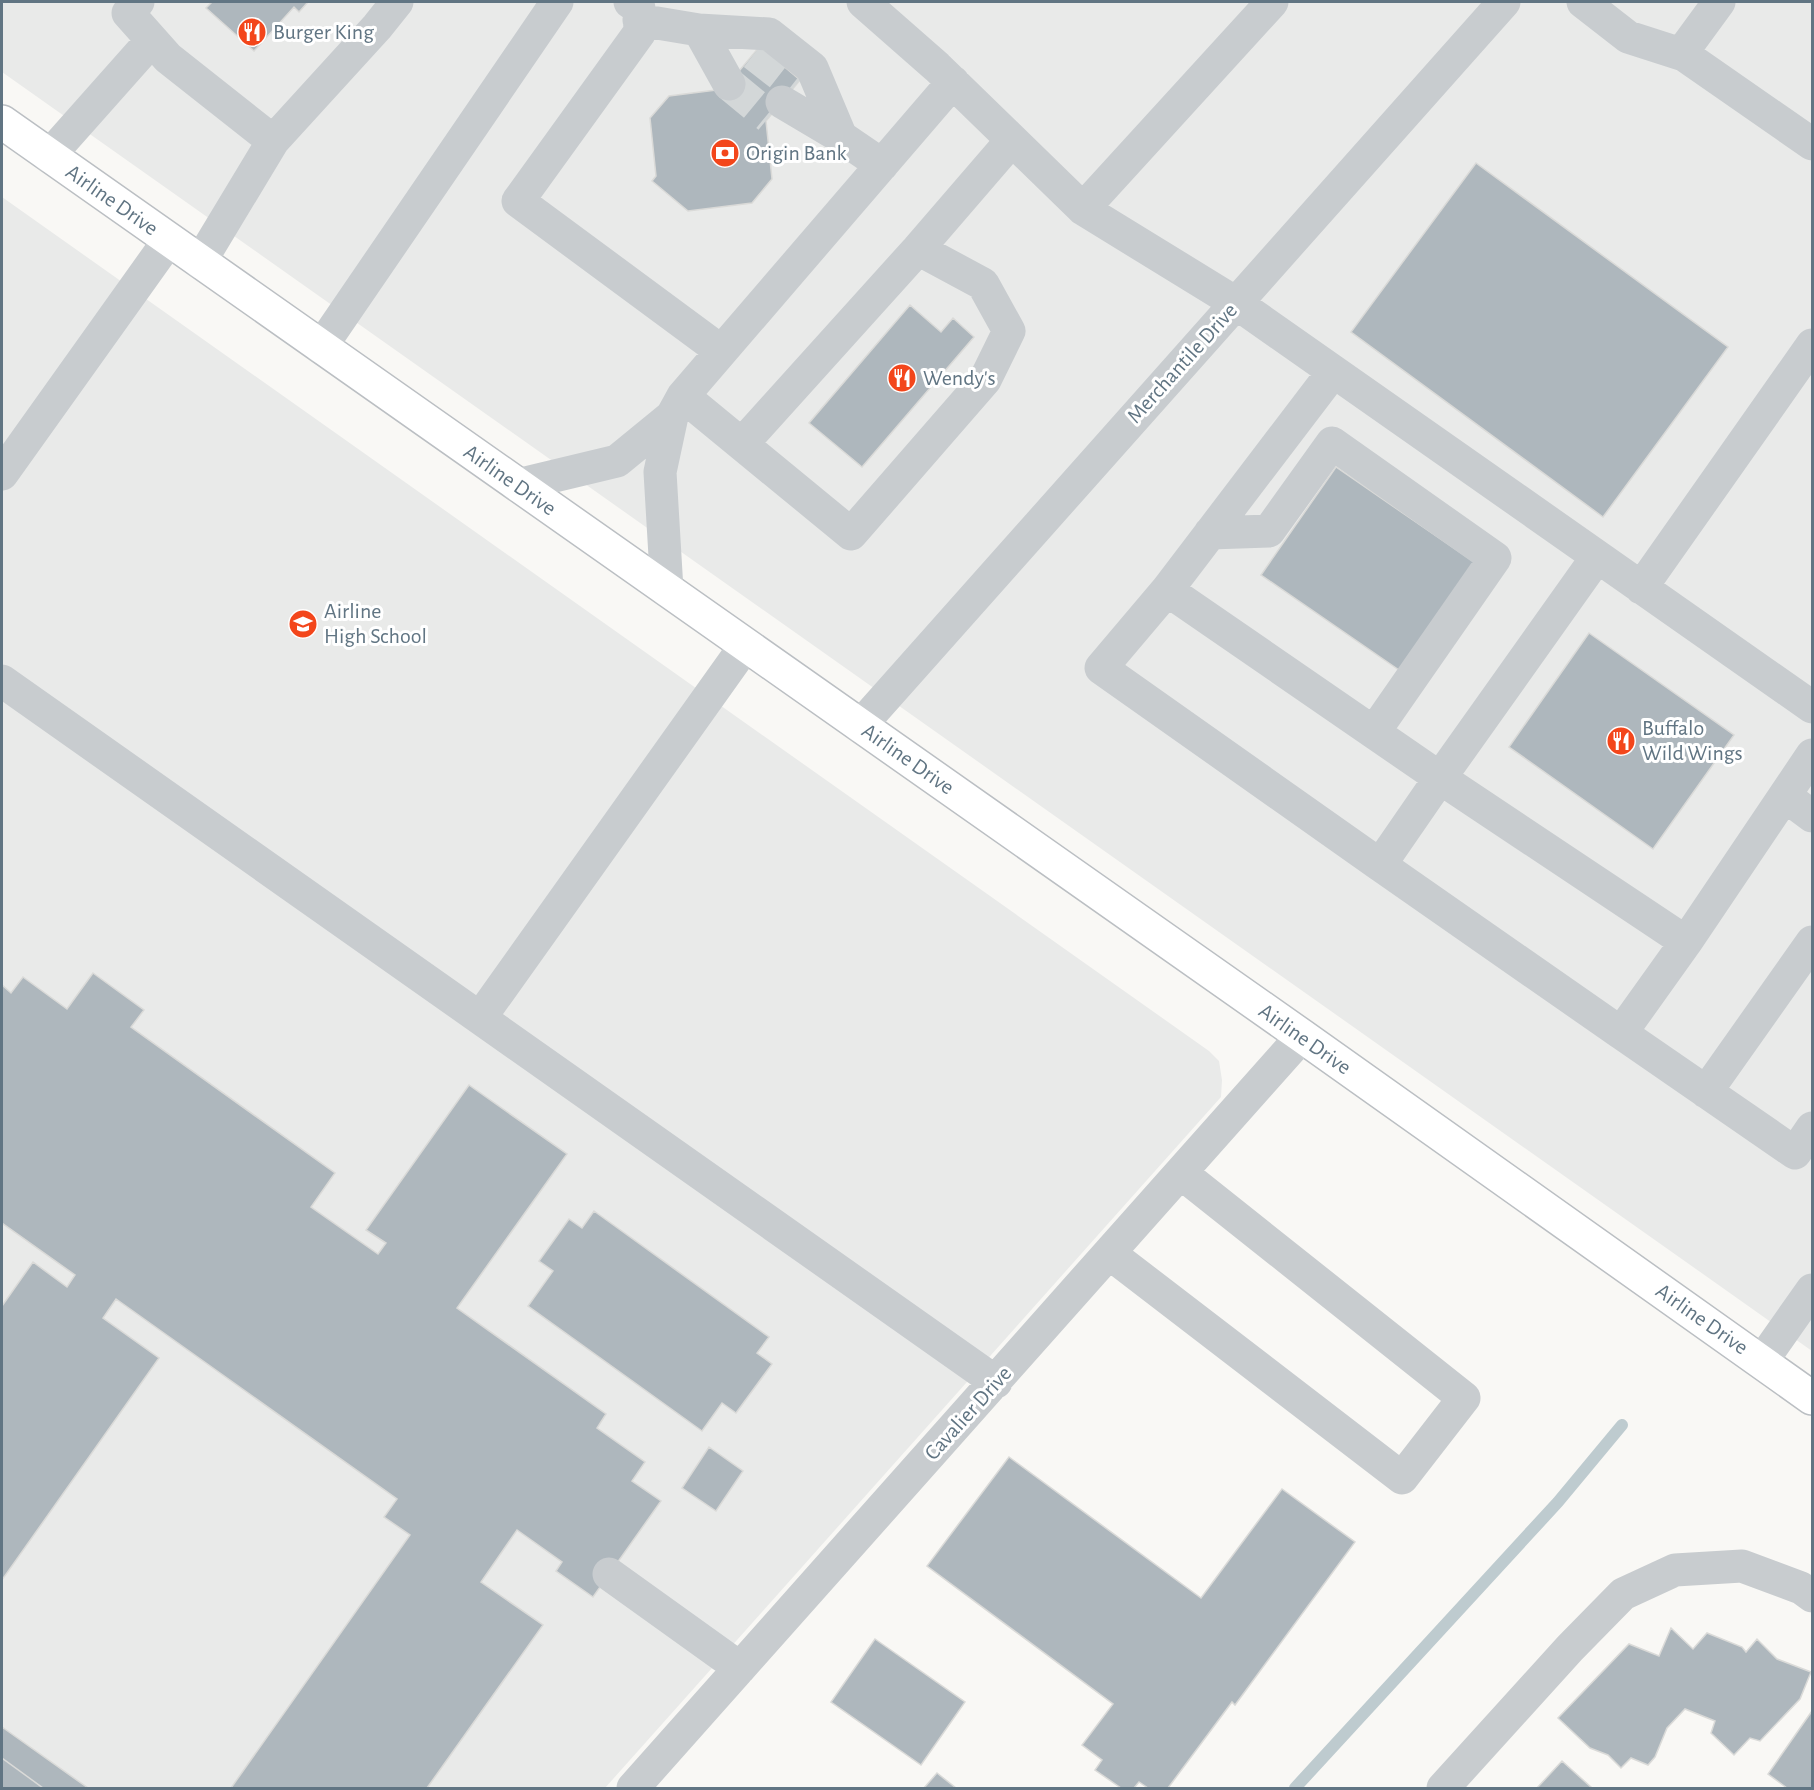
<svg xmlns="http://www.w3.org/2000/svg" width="1814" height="1790" font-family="'Alegreya Sans',sans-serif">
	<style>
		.built { fill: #e9eae9 }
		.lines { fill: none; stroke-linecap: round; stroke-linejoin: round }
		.stream { stroke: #becbcf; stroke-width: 12 }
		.building { fill: #aeb7bd; stroke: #dadad8; stroke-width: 1.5 }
		.minor-tunnel { stroke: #d3d7d8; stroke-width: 33; stroke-dasharray: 33 16; stroke-linecap: butt }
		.major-casing { stroke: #bbbfc3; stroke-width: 36 }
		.minor { stroke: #c8cccf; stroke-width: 33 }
		.major { stroke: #fff; stroke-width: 33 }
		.labels { text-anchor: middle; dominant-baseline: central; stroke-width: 6; stroke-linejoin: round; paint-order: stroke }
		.poi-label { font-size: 22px; fill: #617583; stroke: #fff; text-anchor: start }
		.street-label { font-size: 22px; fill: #617583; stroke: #fff }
	</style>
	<rect width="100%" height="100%" fill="#f9f8f5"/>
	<path class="built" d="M2,2H1812V1351L2,72Z
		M2,197L1209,1051L1219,1061L1222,1080L1221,1097L605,1788H2Z"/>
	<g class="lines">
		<path class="stream" d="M1295,1788L1558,1502L1622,1425"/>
	</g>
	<path class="building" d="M212,2H308L299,12L294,7L254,51L206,8Z
		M760,46L800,80L766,121L772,179L752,203L688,211L652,181L656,176L650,118L669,96L724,89Z
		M1476,163L1728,347L1603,517L1351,332Z
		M910,305L941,332L953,318L974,337L862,467L809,423Z
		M1336,467L1474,562L1399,670L1261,575Z
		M1589,633L1734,735L1653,849L1509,747Z
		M93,973L144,1010L131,1027L335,1173L311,1207L378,1254L386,1243L366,1230L469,1085L567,1154L457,1308L606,1414L597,1428L645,1462L632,1481L661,1501L593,1597L556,1571L562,1562L517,1530L481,1582L543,1625L427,1788H231L410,1535L384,1517L397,1499L116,1299L103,1318L159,1358L2,1580V1306L33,1262L67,1287L75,1275L2,1223V985L11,993L23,977L67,1009Z
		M594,1211L769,1337L757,1353L772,1364L736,1413L722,1403L702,1431L528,1306L553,1271L539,1261L569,1219L582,1228Z
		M709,1447L743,1471L716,1511L682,1488Z
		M1009,1457L1201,1598L1282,1489L1355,1542L1235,1705L1232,1702L1168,1788H1148L1139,1782L1134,1788H1121L1095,1770L1102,1760L1082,1745L1113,1704L927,1566Z
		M1671,1628L1693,1649L1707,1633L1742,1647L1746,1652L1757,1639L1777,1659L1811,1672L1800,1699L1760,1741L1750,1738L1734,1755L1711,1733L1715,1721L1685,1709L1667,1728L1655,1757L1648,1765L1631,1758L1621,1768L1608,1755L1590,1748L1558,1718L1629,1644L1659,1656Z
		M875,1639L965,1702L921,1765L831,1702Z
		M1812,1711V1788H1787L1768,1774Z
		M2,1727L88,1788H43L2,1758Z
		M2,1758L43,1788H2Z
		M1562,1761L1592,1788H1537Z
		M937,1773L956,1788H924Z"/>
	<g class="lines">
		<path class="minor-tunnel" d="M754,54L795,86
			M729,84L769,117"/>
		<g class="major-casing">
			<path id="major" d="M2,122L1302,1036L1812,1398"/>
		</g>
		<path class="minor" d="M138,2L128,13L168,58L273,141L377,27L397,2
			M630,2L639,8L640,32L518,201L721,351
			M863,2L937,67L1083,209
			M1272,2L1083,209L1236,303L1812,707
			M1583,2L1628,37L1684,55L1812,144
			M639,20L699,30L769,34L812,68L841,137
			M699,30L729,84
			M1681,54L1719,2
			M782,102L841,137L882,165
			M49,156L152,40
			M200,262L273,141
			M321,347L557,2
			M1333,372L1167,590L1440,778L1597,557
			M683,396L851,534L985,380L1009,331L983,284L918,249
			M742,444L918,249L1012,140
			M2,474L169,240
			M517,485L617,461L672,416
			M1210,533L1269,531L1332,443L1495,558L1374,732
			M1641,588L1812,345
			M667,590L660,472L672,416L683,396L953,82
			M1167,590L1101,668L1380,865
			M2,681L996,1382
			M860,726L1504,2
			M1785,796L1812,816
			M1686,942L1621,1033L1380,865L1440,778L1686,942L1812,755
			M480,1018L745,646
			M1621,1033L1795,1153L1812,1128
			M1706,1092L1812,942
			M1109,1253L1402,1478L1464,1398L1181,1173
			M1762,1361L1812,1290
			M609,1574L740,1668
			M633,1788L1302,1036
			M1443,1788L1570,1648L1623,1594L1675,1570L1742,1566L1801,1588L1812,1596"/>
		<use href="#major" class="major"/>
	</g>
	<defs>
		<g id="restaurant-disc" transform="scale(1.5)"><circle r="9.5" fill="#f3461b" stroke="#fff"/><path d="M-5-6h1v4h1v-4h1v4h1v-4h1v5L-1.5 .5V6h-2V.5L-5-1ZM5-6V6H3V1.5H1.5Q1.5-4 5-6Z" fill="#fff"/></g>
		<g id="bank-disc" transform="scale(1.5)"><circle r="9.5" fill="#f3461b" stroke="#fff"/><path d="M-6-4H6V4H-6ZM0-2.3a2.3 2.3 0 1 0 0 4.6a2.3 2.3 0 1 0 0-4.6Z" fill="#fff"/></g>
		<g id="school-disc" transform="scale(1.5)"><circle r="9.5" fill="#f3461b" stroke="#fff"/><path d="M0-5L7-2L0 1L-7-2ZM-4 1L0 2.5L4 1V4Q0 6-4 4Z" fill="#fff"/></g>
	</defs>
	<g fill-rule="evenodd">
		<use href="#restaurant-disc" x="252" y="32"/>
		<use href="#bank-disc" x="725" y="153"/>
		<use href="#restaurant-disc" x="902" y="378"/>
		<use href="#school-disc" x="303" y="624"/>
		<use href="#restaurant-disc" x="1621" y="741"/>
	</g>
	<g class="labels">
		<g class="poi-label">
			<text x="273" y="32">Burger King</text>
			<text x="746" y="153">Origin Bank</text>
			<text x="923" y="378">Wendy's</text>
			<text x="324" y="611">Airline<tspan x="324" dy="25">High School</tspan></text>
			<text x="1642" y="728">Buffalo<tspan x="1642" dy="25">Wild Wings</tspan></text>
		</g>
		<g class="street-label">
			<text transform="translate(112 200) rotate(35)">Airline Drive</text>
			<text transform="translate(1182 363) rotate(-48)">Merchantile Drive</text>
			<text transform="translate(510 480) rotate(35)">Airline Drive</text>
			<text transform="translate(908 759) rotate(35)">Airline Drive</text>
			<text transform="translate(1305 1039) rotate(35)">Airline Drive</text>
			<text transform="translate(1702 1319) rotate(35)">Airline Drive</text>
			<text transform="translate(968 1413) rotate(-48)">Cavalier Drive</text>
		</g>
	</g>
	<rect width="1814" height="1790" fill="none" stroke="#617583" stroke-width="6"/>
</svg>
